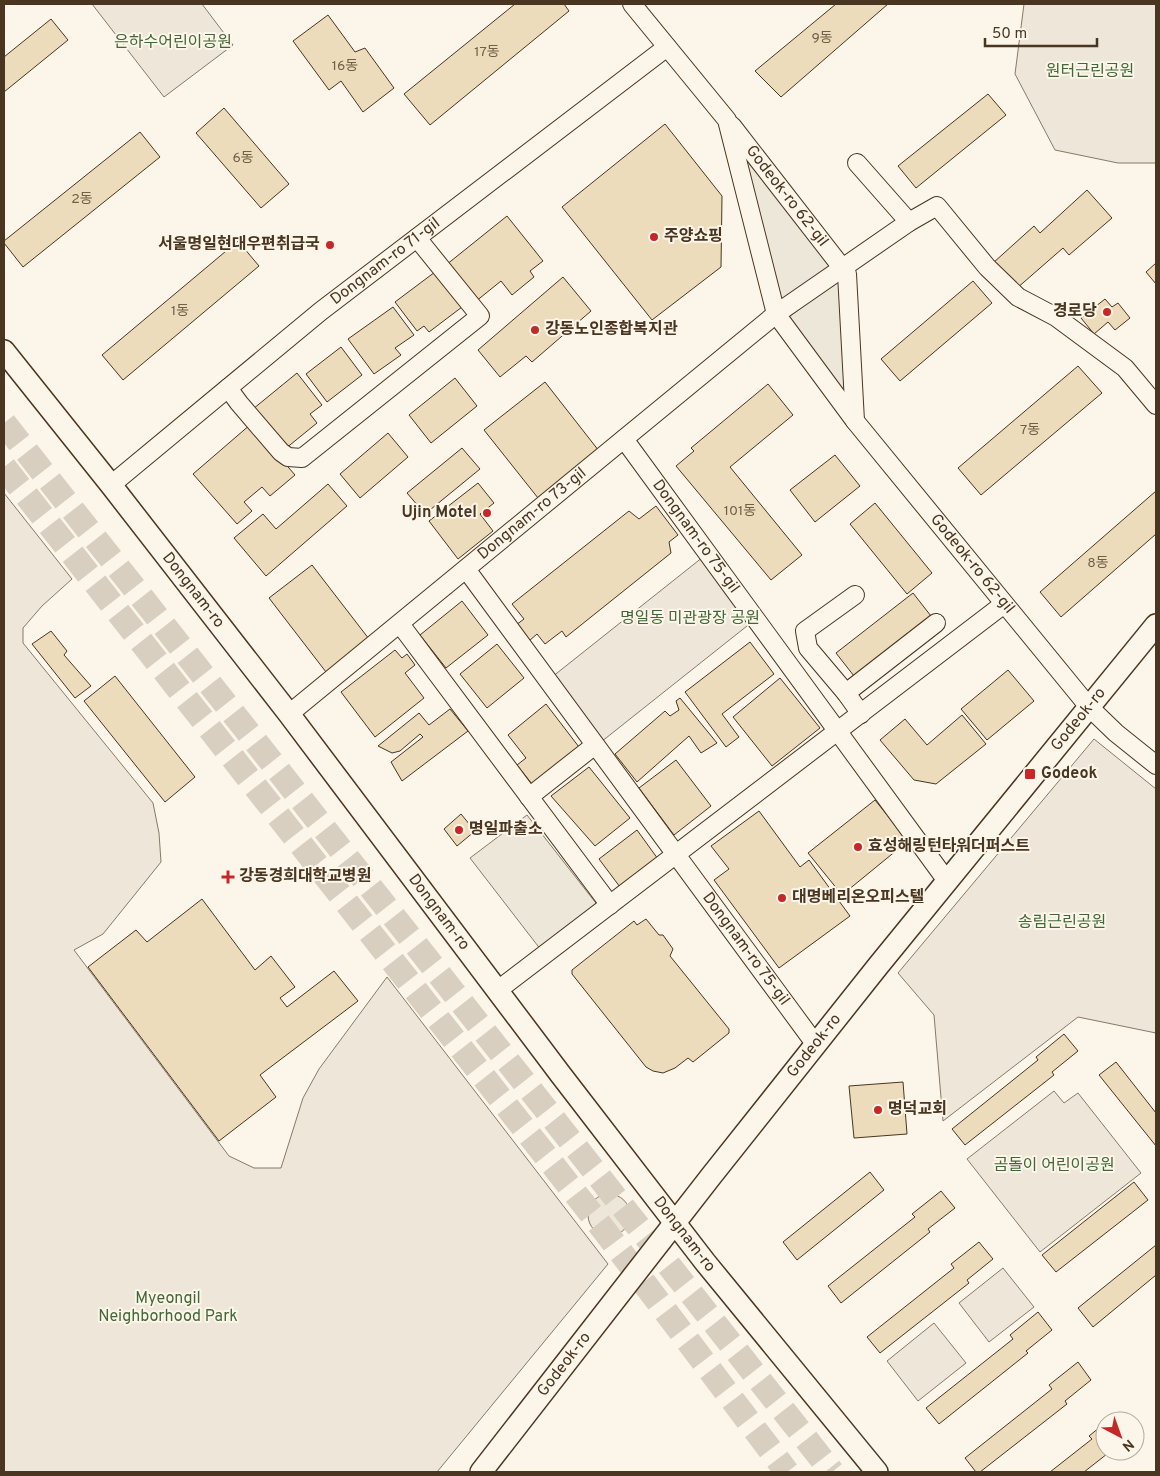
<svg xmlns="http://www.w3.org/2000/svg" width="1160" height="1476" font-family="Overpass,'Noto Sans KR',sans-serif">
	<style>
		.green { fill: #ede6d9; stroke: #887966 }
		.parking { fill: #ede7d9; stroke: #887966 }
		.building { fill: #ecdcbc; stroke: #4a3520 }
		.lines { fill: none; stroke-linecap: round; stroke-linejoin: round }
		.highway-tunnel { stroke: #d8cfc1; stroke-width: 25; stroke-dasharray: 25 12; stroke-linecap: butt }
		.minor-casing { stroke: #4a3520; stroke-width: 20 }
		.major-casing { stroke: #4a3520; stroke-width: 24 }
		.minor { stroke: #fbf6e9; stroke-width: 18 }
		.major { stroke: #fbf6e9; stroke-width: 21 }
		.poi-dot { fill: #c62828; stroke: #fbf6e9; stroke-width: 2 }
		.labels { text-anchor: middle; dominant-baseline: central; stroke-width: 4; stroke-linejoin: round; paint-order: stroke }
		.number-label { font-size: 14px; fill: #725f47 }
		.park-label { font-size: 16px; fill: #436837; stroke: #fbf6e9 }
		.street-label { font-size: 16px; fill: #4a3520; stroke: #fbf6e9 }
		.poi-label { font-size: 16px; font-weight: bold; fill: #4a3520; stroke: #fbf6e9; text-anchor: start }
	</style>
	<rect width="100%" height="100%" fill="#fbf6e9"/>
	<path class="green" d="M92,4H202L233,45L164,97Z
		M1024,4H1156V163H1118L1055,150L1015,74Z
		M4,493L72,579L42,606L23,628V643L153,803L159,833L161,862L103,934L74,950L229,1156L254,1168H281L303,1098L319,1069L387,977L608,1264L437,1472H4Z
		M703,557L752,622L601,742L552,677Z
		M1094,739L1156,789V1033L1078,1017L943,1121L934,1015L898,973Z
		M1054,1091L1064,1103L1078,1093L1141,1173L1040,1252L967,1159Z
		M1003,1268L1034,1307L989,1342L959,1303Z
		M934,1323L966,1363L918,1401L887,1361Z"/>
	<path class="parking" d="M731,138L841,268L776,314Z
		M847,274L855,421L782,322Z
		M527,815L599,907L541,950L470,858Z
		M588 1215a21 21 0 1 1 42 0a21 21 0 1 1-42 0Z"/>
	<path class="building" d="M515,4H564L569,11L430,125L404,94Z
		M836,4H888L781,97L755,71Z
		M328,15L355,52L365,48L394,88L363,112L341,81L329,90L293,41Z
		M51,19L68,40L4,92V57Z
		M988,94L1006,115L916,188L898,166Z
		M224,108L289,184L261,208L196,133Z
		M665,124L722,196L721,267L652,320L562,207Z
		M140,132L160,157L23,267L4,243V241Z
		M1087,190L1112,218L1069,255L1063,248L1016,289L993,263L1034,226L1040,233Z
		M507,216L543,261L530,271L534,277L512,295L501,281L475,302L446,265Z
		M238,241L259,266L123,380L102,355Z
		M1156,263V284L1146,272Z
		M435,272L462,307L429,332L424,326L417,331L395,302Z
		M563,277L591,311L532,362L526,356L500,377L478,350Z
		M973,281L992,303L900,381L881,359Z
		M1105,299L1112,307L1118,303L1130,318L1115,330L1108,322L1094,334L1081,318Z
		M393,307L414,335L395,348L401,355L374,374L348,339Z
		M341,347L362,375L327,402L306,374Z
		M1078,366L1102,393L981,495L958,468Z
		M297,373L322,405L310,414L317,423L285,449L253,409Z
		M455,378L477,406L431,443L409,415Z
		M545,382L599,451L538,498L484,430Z
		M768,384L793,415L730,467L802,555L771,580L676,466L694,451L691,448Z
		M251,424L295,475L270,496L262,487L244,502L252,511L237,524L193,474Z
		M388,433L408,457L360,498L340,474Z
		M462,448L480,469L425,514L407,493Z
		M835,455L860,486L815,522L790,490Z
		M478,483L494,503L480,514L493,531L458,559L429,521Z
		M328,484L347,506L266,576L234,538L263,514L276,529Z
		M1156,491V534L1061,617L1040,592Z
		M875,503L932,573L907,594L850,524Z
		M656,506L678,535L669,542L671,553L566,637L562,631L545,644L537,634L529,641L516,625L524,619L512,604L629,511L639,519Z
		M312,565L369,639L326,672L269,598Z
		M913,593L931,616L854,676L836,653Z
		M462,601L488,635L446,668L420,635Z
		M51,631L67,651L64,655L91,686L75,698L32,644Z
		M750,642L774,674L722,714L739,737L726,747L685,692Z
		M497,644L524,678L487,708L460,674Z
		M395,650L402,658L407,654L415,665L405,673L424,698L375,737L341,692Z
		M1008,670L1034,701L987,740L961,709Z
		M115,676L195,777L165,802L84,701Z
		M780,678L820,728L772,766L733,717Z
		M680,698L717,743L701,753L689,736L637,782L615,754L665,711L670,716L679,710L676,701Z
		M546,704L579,747L532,784L517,765L526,758L508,735Z
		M450,709L468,731L402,781L391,762L423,737L420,734L400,751L392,753L378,746L419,713L429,725Z
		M962,715L986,744L936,784L914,780L880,740L905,719L927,745Z
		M676,760L711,806L674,835L639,788Z
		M589,767L630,818L595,846L551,796Z
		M875,800L908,841L842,895L808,853Z
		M759,811L800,867L809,860L850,916L779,968L714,880L729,869L711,846Z
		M461,814L475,831L457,846L444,829Z
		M637,830L658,859L620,887L599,859Z
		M202,899L255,970L271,956L295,987L280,998L287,1007L334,971L358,1001L260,1075L276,1097L219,1141L88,967L136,930L147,942Z
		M646,919L659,935H663L673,949L670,956L729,1029V1033L693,1062L688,1058L675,1068L663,1073L653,1071L646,1067L572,974V970L634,921L637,925Z
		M1064,1034L1078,1051L1052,1072L1054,1075L965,1145L952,1129L1038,1060L1036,1057Z
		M1116,1062L1156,1113V1146L1099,1075Z
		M903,1082L907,1134L854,1138L849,1086Z
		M870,1172L884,1190L797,1260L783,1242Z
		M1134,1182L1148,1200L1056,1272L1042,1255Z
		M941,1191L955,1208L928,1229L930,1232L841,1303L828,1286L915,1217L912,1214Z
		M979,1242L993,1259L967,1280L969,1283L880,1353L867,1337L954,1268L951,1264Z
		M1156,1245V1275L1093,1327L1078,1308Z
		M1038,1312L1052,1330L1026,1351L1028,1353L939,1424L926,1408L1013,1339L1010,1335Z
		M1078,1362L1091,1380L1065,1401L1067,1404L980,1472H976L965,1458L1052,1389L1049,1385Z
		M1117,1413L1124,1421H1107Z
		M1105,1423V1452L1107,1454L1084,1472H1050L1092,1439L1089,1436Z"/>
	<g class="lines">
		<path class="highway-tunnel" d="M4,423L832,1472
			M4,467L604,1230L787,1472"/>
		<g class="minor-casing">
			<g id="minor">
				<path id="s1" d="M632,4L727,120L776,314L855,421L1089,707L1116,733L1156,765"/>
				<path id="s2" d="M732,126L847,274L855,421"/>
				<path d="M857,163L909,222"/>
				<path d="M228,388L239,403L281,452L288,457L302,458L480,316L417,238"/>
				<path id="s3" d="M624,439L947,881"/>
				<path id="s4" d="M111,485L321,311L667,47"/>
				<path id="s5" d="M466,569L816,1045"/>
				<path d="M400,624L610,905"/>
				<path d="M846,693L808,648L805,631L855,595"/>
				<path id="s6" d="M289,714L776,314L909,222L937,206L987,267L1018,297L1056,317L1125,368L1156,405"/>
				<path d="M861,714L846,693L936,623"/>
				<path d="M529,797L595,745"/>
				<path d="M498,990L1004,604"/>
			</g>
		</g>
		<g class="major-casing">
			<g id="major">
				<path id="s7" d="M4,351L111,485L289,714L561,1075L705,1262L877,1472"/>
				<path id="s8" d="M481,1472L712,1175L878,966L1156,625"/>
			</g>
		</g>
		<use href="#minor" class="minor"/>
		<use href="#major" class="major"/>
	</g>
	<g class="poi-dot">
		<circle cx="654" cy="237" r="5"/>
		<circle cx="330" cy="245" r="5"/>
		<circle cx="1107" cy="312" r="5"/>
		<circle cx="535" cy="330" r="5"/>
		<circle cx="487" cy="513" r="5"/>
		<rect x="1024" y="768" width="12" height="12" rx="2.5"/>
		<circle cx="459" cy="830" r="5"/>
		<circle cx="858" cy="847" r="5"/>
		<path d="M225.5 869.5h5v5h5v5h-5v5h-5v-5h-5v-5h5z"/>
		<circle cx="782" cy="898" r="5"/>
		<circle cx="878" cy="1110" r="5"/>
	</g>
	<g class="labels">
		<g class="number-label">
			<text x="822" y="38">9동</text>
			<text x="487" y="52">17동</text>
			<text x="345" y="66">16동</text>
			<text x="243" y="158">6동</text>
			<text x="82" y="199">2동</text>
			<text x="180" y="311">1동</text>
			<text x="1030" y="430">7동</text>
			<text x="740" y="511">101동</text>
			<text x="1098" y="563">8동</text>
		</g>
		<g class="park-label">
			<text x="173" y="43">은하수어린이공원</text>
			<text x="1090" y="72">원터근린공원</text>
			<text x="690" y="619">명일동 미관광장 공원</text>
			<text x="1062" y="923">송림근린공원</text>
			<text x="1054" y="1166">곰돌이 어린이공원</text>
			<text x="168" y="1299">Myeongil<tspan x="168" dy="18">Neighborhood Park</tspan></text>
		</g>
		<g class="street-label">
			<text stroke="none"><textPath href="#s2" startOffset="89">Godeok-ro 62-gil</textPath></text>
			<text stroke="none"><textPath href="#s4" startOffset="354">Dongnam-ro 71-gil</textPath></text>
			<text stroke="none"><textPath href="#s6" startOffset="315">Dongnam-ro 73-gil</textPath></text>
			<text stroke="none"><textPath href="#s3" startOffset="121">Dongnam-ro 75-gil</textPath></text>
			<text stroke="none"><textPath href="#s1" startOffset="668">Godeok-ro 62-gil</textPath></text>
			<text stroke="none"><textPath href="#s7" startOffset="305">Dongnam-ro</textPath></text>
			<text stroke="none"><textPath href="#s8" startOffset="961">Godeok-ro</textPath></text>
			<text stroke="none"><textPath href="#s7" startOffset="710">Dongnam-ro</textPath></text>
			<text stroke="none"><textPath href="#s5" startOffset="472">Dongnam-ro 75-gil</textPath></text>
			<text stroke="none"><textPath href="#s8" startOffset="541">Godeok-ro</textPath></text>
			<text stroke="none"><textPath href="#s7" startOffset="1115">Dongnam-ro</textPath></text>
			<text stroke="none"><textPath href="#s8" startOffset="136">Godeok-ro</textPath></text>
		</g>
		<g class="poi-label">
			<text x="664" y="237">주양쇼핑</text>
			<text x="320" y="245" text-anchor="end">서울명일현대우편취급국</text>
			<text x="1097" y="312" text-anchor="end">경로당</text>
			<text x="545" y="330">강동노인종합복지관</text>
			<text x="477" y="513" text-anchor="end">Ujin Motel</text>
			<text x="1041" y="774">Godeok</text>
			<text x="469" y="830">명일파출소</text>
			<text x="868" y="847">효성해링턴타워더퍼스트</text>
			<text x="239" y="877">강동경희대학교병원</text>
			<text x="792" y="898">대명베리온오피스텔</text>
			<text x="888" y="1110">명덕교회</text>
		</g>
	</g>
	<rect width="1160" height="1476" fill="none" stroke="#4a3520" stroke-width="10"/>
	<g transform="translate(1120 1436) rotate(139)"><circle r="24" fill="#fbf6e9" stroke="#b4a999"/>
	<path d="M0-4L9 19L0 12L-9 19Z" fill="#c62828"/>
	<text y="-8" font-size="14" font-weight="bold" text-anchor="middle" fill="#4a3520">N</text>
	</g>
	<path d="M985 38v8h112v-8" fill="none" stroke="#4a3520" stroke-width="2.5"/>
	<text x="992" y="38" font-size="15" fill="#4a3520" stroke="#fbf6e9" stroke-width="4" paint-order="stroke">50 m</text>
</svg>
